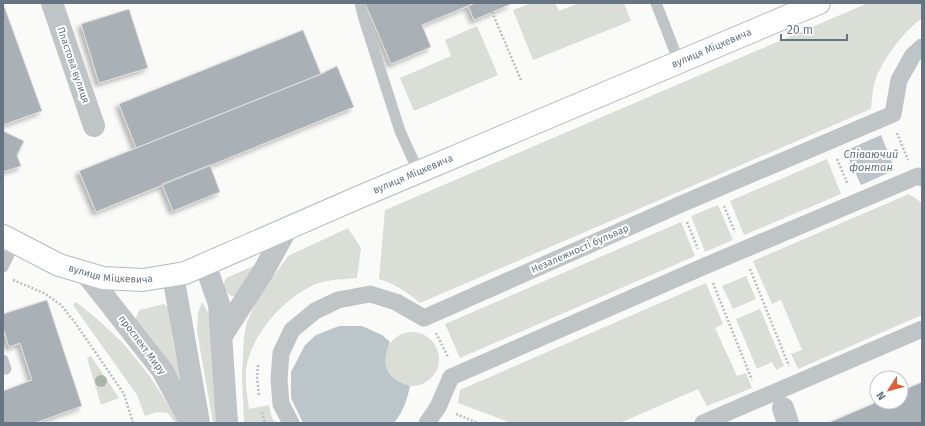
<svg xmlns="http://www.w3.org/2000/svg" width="925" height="426" font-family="'Fira Sans',sans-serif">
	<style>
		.green { fill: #daded7 }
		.water { fill: #bbc5ca }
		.building { fill: #a9b1b7; stroke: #dcdcda; filter: url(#shadow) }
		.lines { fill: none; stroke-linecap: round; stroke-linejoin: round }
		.primary-casing { stroke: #b5babe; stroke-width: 24 }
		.path { stroke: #babdc0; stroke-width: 2.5; stroke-dasharray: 2 2; stroke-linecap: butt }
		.service { stroke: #bfc4c7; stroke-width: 11 }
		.pedestrian { stroke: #bfc4c7; stroke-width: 17 }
		.minor { stroke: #bfc4c7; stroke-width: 22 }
		.tertiary { stroke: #bfc4c7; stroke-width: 22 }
		.primary { stroke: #fff; stroke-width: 22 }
		.tree { fill: #aab4a7 }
		.labels { text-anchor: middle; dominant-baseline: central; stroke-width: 4; stroke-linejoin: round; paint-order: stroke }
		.street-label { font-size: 10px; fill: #667581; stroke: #fff }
		.water-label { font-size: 11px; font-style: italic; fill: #61737b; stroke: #fff }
	</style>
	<defs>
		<filter id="shadow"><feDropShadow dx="-3.5" dy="3.5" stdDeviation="2" flood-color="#0004"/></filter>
	</defs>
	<rect width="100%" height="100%" fill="#fafaf8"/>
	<path class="green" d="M531,3H555L559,11L579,3H624L631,21L533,60L513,10Z
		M868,3H922V18C904,32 888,52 878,73C873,84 872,97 871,109L420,303C407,292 395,284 379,279L385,210Z
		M477,26L498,75L414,111L400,78L451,56L445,40Z
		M827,159L841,194L744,235L730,201Z
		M909,194L922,203V315L798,369L791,354L802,350L781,300L772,304L753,261Z
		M718,205L733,240L705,252L691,216Z
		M681,222L695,256L460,358L445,324Z
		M348,228L361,248L357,278C348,279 337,279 327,281C291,288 251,333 246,369C245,382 247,396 249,409L269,405L272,418L276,423H244L242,374L244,337L247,322L258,298L288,256Z
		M258,264L237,297C229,296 226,293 223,286L226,278Z
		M746,276L756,299L733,309L722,286Z
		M706,283L723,324L715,328L737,376L746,373L752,388L707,406L698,389L620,423H511L458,403L460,390Z
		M76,302L96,318L123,343L149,375L180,423H175L168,413L157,412L145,416L137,395L73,305Z
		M202,302L209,314L218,423H213L197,331L198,313Z
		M164,304L170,309L173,343L181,380L159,350L135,321L139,310Z
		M760,309L784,366L776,370L772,362L757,369L736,319Z
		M385 359a27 27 0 1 1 54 0a27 27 0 1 1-54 0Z
		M91,356L119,398L101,405L87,358Z"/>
	<path class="water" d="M881,135L895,170L861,185L845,151Z
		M339,326H362L382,335L390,342C380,364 386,379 410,386C407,400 403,412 394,423H304L302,421L291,398V372L305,345L316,335Z"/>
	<path class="building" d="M3,3L42,111L3,125Z
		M365,3H475L422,25L431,47L391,64Z
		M475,3H510L511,4L474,20L468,6Z
		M129,9L148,68L99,83L81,24Z
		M303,30L321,74L136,148L119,104Z
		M337,66L354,107L96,212L79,171L321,74Z
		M3,131L24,141L17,155L21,166L3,172Z
		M210,165L220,192L173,211L162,184Z
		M47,300L82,406L35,423H3V391L32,380L20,343L9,347L3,328V314Z
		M922,382V423H828L877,402H901V391Z"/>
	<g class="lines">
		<g class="primary-casing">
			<g id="primary">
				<path id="s1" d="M3,236L59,265L103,278L143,280L185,273L357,198L819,3"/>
			</g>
		</g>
		<path class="path" d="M492,12L521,80
			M897,133L908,160
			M837,159L848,185
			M724,206L735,232
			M687,222L698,249
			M750,269L789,366
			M13,280L44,293L61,305L76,324L124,394L133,423
			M713,283L752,380
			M436,333L448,357
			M258,365L257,378L259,397
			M262,412L265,423
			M456,414L478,423"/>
		<path class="service" d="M360,3L364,19L400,131L419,173
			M656,3L679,62
			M3,267L15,242
			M3,360L6,369H3"/>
		<path class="pedestrian" d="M291,423L281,404L279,379L281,353L292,330L315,311L338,300L370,294L396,302L424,318L433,314L679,205L893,114L899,80L913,55L922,47
			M427,423L438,407L451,377L705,266L918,176L922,178
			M703,423L922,329"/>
		<path class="minor" d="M52,3L94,126
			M783,408L788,423"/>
		<path class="tertiary" d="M205,264L219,304L227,423
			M85,272L162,370L191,423
			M173,275L199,423
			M221,337L263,272L286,230"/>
		<use href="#primary" class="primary"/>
	</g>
	<circle class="tree" cx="101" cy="381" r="6"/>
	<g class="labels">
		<g class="street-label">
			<text stroke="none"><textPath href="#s1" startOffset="764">вулиця Міцкевича</textPath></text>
			<text transform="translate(73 65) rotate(71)">Пластова вулиця</text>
			<text stroke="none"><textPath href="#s1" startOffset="440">вулиця Міцкевича</textPath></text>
			<text transform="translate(580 249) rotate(-24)">Незалежності бульвар</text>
			<text stroke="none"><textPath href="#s1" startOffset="116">вулиця Міцкевича</textPath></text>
			<text transform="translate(142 345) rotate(53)">проспект Миру</text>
		</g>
		<g class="water-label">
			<text x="871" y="154">Співаючий<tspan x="871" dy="13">фонтан</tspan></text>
		</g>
	</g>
	<rect width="925" height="426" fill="none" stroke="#667581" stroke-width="8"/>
	<g transform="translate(889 390) rotate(234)"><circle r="19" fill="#ffffff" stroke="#c2c8cd"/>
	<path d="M0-3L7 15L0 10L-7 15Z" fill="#da6137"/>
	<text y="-6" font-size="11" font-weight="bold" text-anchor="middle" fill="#667581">N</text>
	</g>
	<path d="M781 34v6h66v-6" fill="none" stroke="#667581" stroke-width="2"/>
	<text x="787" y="34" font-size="12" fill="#667581" stroke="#ffffff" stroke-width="3" paint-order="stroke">20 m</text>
</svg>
